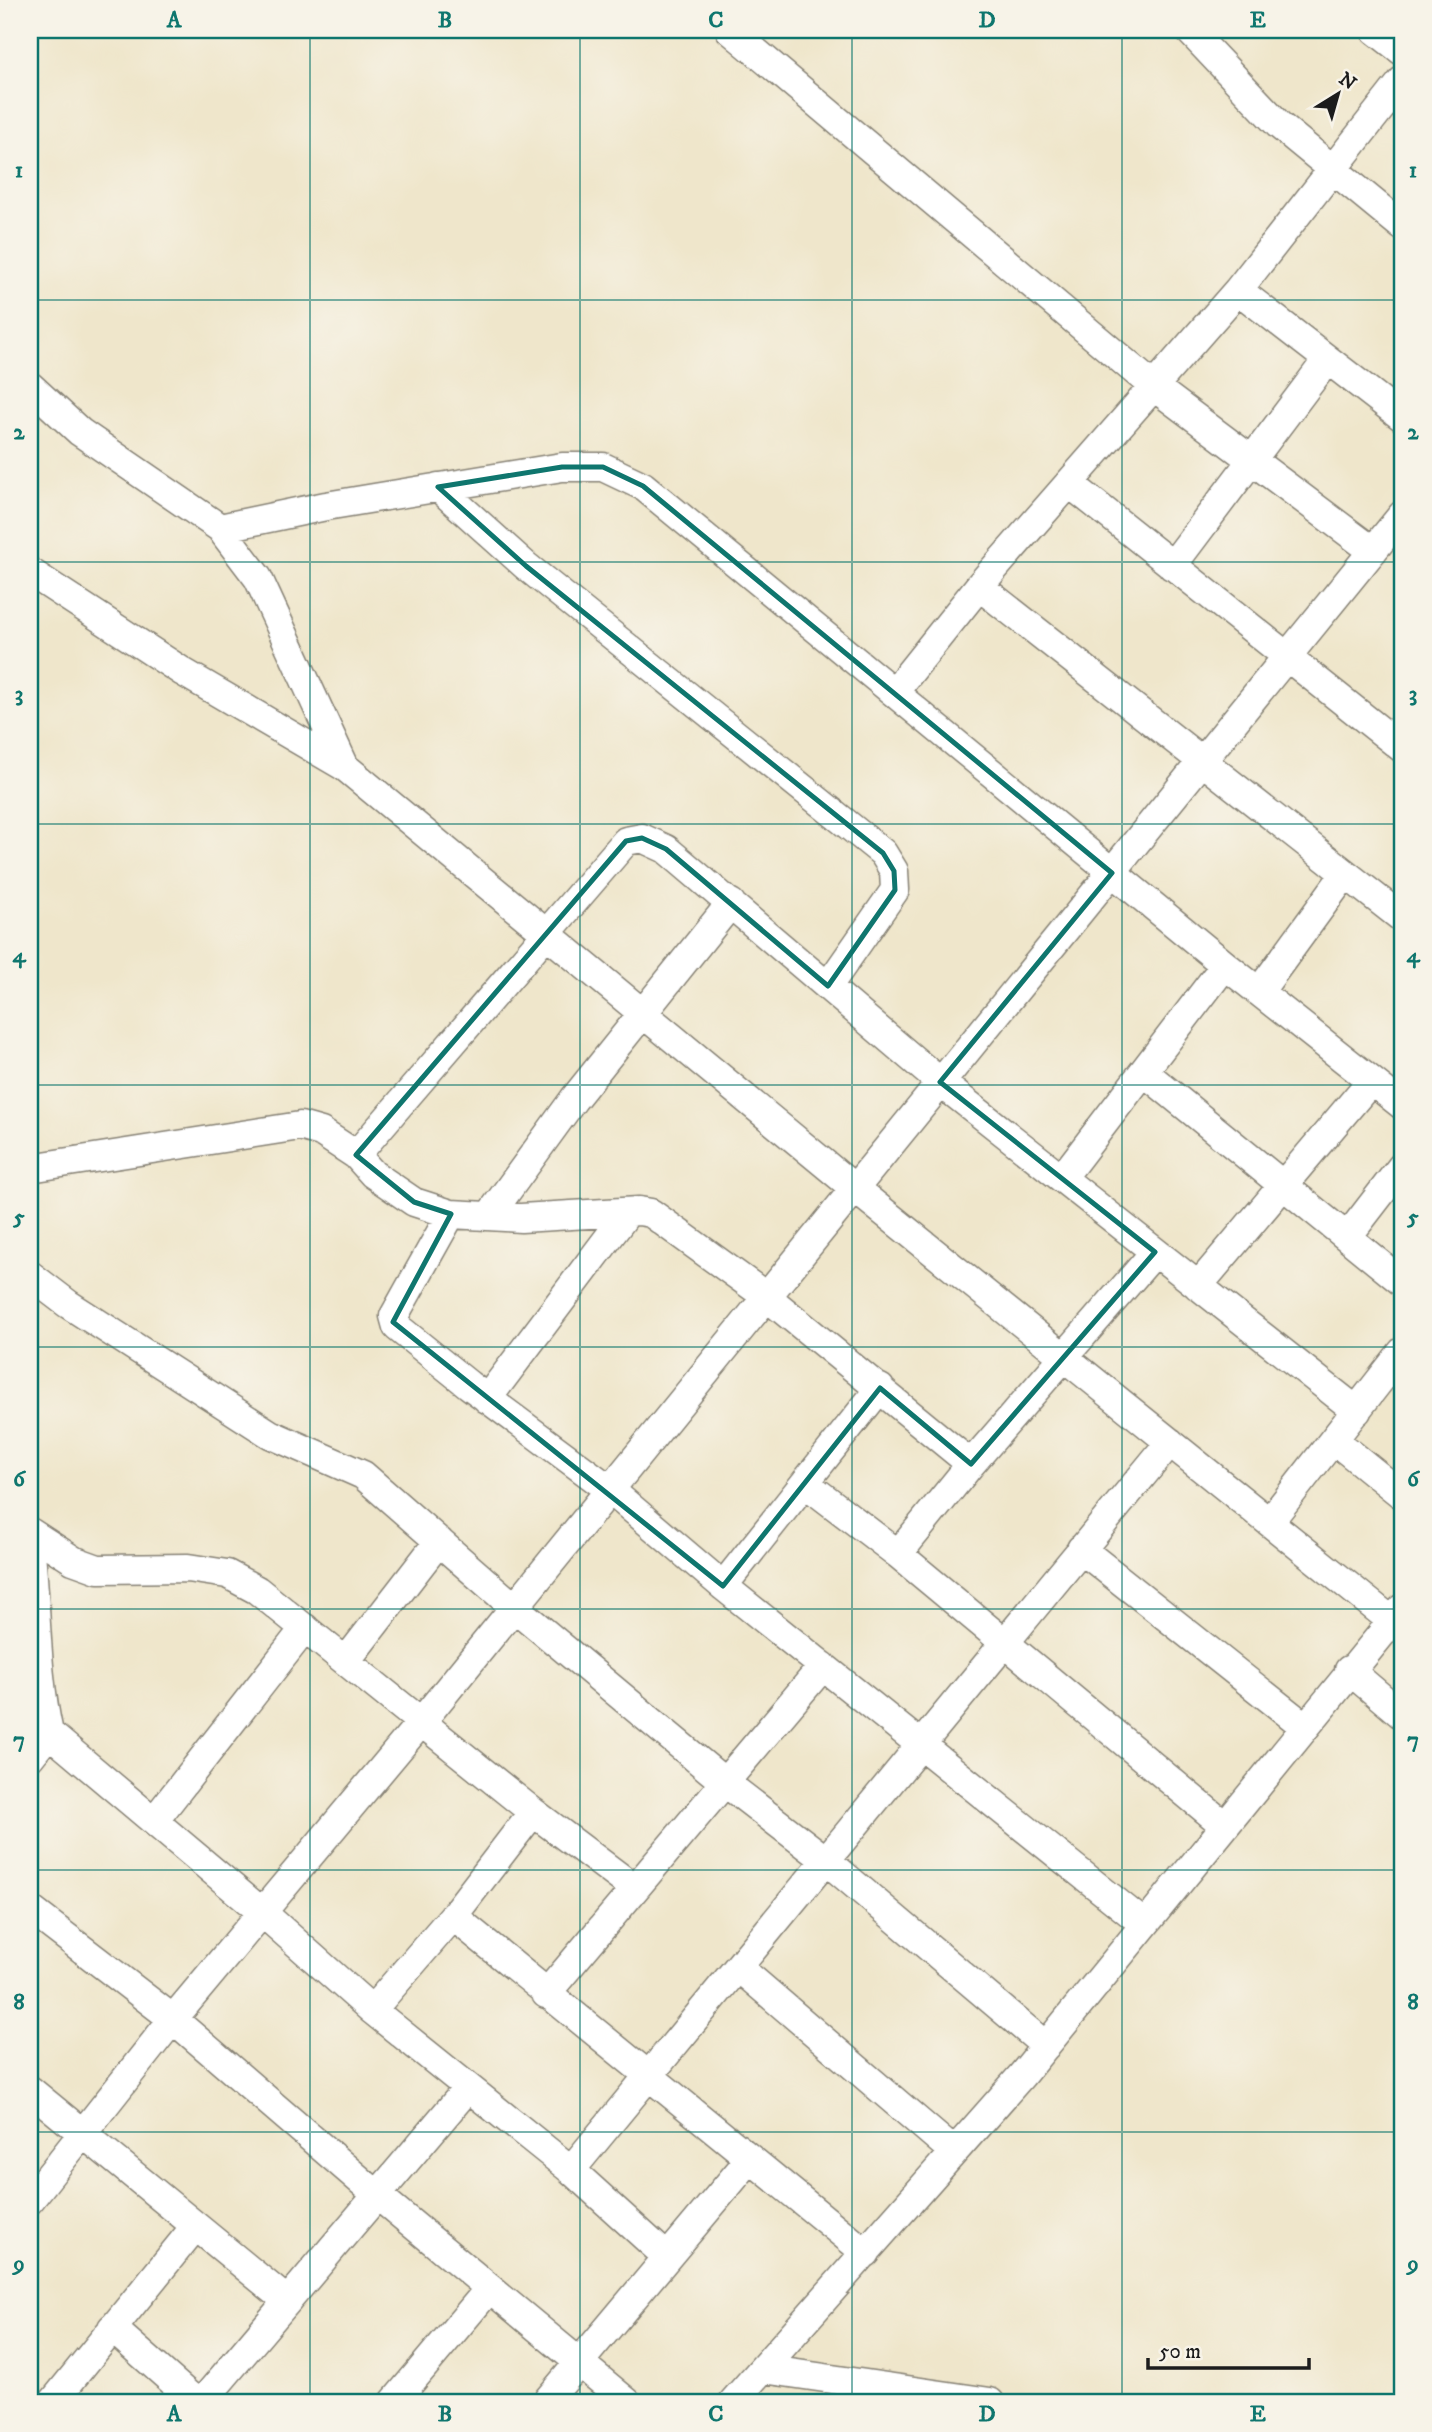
<svg xmlns="http://www.w3.org/2000/svg" width="1432" height="2432" font-family="'IM FELL DW Pica',serif">
	<style>
		.lines { fill: none; stroke-linecap: round; stroke-linejoin: round }
		.minor-casing { stroke: #868174; stroke-width: 31 }
		.minor { stroke: #fff; stroke-width: 28 }
		.marked { fill: none; stroke: #0f766e; stroke-width: 5; stroke-linejoin: round }
		.grid { fill: none; stroke: #0f766e; stroke-width: 2; stroke-opacity: 0.55 }
		.neatline { fill: none; stroke: #0f766e; stroke-width: 2.5 }
		.grid-label { font-size: 23px; text-anchor: middle; font-weight: bold; fill: #0f766e }
	</style>
	<rect width="100%" height="100%" fill="#f7f3e8"/>
	<filter id="ink" filterUnits="userSpaceOnUse"><feTurbulence type="fractalNoise" baseFrequency=".0143" numOctaves="2"/><feDisplacementMap in="SourceGraphic" scale="14" xChannelSelector="R" yChannelSelector="G"/><feConvolveMatrix kernelMatrix="1 2 1 2 8 2 1 2 1" color-interpolation-filters="sRGB"/></filter>
	<filter id="wash" filterUnits="userSpaceOnUse"><feTurbulence type="fractalNoise" baseFrequency=".00686" numOctaves="4" result="noise"/><feDisplacementMap in="SourceGraphic" scale="28" xChannelSelector="R" yChannelSelector="G"/><feGaussianBlur stdDeviation="1.57" result="paint"/><feColorMatrix in="noise" values="0 0 0 0 0 0 0 0 0 0 0 0 0 0 0 0 0 1.4 0 .05"/><feComposite in="paint" operator="in"/></filter>
	<g filter="url(#wash)">
		<rect width="100%" height="100%" fill="#efe6cb"/>
	</g>
	<g filter="url(#ink)">
		<g class="lines">
			<g class="minor-casing">
				<path id="minor" d="M730,30L1153,386L1373,551
					M1189,30L1279,125L1402,226
					M1375,30L1402,51
					M1402,81L1238,290L1402,417
					M30,386L80,432L220,528L258,578L345,767L854,1188L1392,1621
					M1069,483L1402,748
					M438,487L526,566L883,853L894,871L895,890L828,986
					M220,528L326,506L562,467H603L643,486L1225,965L1402,1105
					M1172,566L1327,360
					M30,572L183,672L345,767
					M979,586L1402,918
					M895,691L979,586L1238,290
					M1259,992L1345,874
					M1144,1072L1402,1282
					M356,1155L626,841L642,838L666,849L940,1082L1357,1411
					M30,1168L300,1126L321,1132L356,1155L373,1174L414,1202L451,1214L521,1218L639,1211L651,1213L767,1297L971,1464
					M1062,1178L1225,965
					M451,1214L394,1316L397,1327L469,1385L609,1489L723,1586L1144,1924
					M489,1216L574,1099L731,903
					M1348,1236L1402,1166
					M30,1275L68,1304L270,1434L363,1475L514,1607L723,1781L827,1861L1046,2046
					M1198,1286L1371,1081
					M487,1399L628,1212
					M1334,1440L1402,1495
					M805,1483L898,1554L1224,1825
					M1269,1522L1402,1352
					M30,1532L73,1560L98,1569L188,1568L227,1574L257,1590L533,1812L634,1888
					M30,1543C37,1606 35,1671 49,1733L263,1913L372,2010L571,2170L667,2257
					M1081,1549L1304,1726
					M898,1554L971,1464L1155,1252
					M723,1586L880,1388
					M346,1661L439,1541
					M1349,1670L1402,1715
					M30,1757L49,1733
					M154,1821L305,1628
					M30,1909L173,2019L376,2194L627,2402
					M453,1916L866,2253
					M738,1967L954,2152
					M546,1994L823,1666
					M372,2010L453,1916L533,1812
					M30,2090L286,2300
					M571,2170L1170,1442
					M30,2200L173,2019L422,1721L1402,515
					M112,2328L196,2402
					M763,2369L990,2402
					M53,2402L194,2228
					M202,2402L468,2088
					M394,2402L489,2289
					M546,2402L749,2160
					M733,2402L1022,2075L1402,1609"/>
			</g>
			<use href="#minor" class="minor"/>
		</g>
	</g>
	<path class="marked" d="M562,467H603L643,486L1112,873L940,1082L1155,1252L971,1464L880,1388L723,1586L393,1322L451,1214L414,1202L356,1155L626,841L642,838L666,849L828,986L895,890L894,871L883,853L526,566L438,487Z"/>
	<path class="grid" d="M310,30V2402M580,30V2402M852,30V2402M1122,30V2402M30,300H1402M30,562H1402M30,824H1402M30,1085H1402M30,1347H1402M30,1609H1402M30,1870H1402M30,2132H1402"/>
	<rect width="1432" height="2432" fill="none" stroke="#f7f3e8" stroke-width="77"/>
	<g transform="translate(1338 94) rotate(37)" stroke="#f7f3e8" stroke-width="5" paint-order="stroke">
	<path d="M0-5L12 26L0 18L-12 26Z" fill="#1c1c1c"/>
	<text y="-10" font-size="19" font-weight="bold" text-anchor="middle" fill="#1c1c1c">N</text>
	</g>
	<path d="M1148 2358v10h161v-10" fill="none" stroke="#1c1c1c" stroke-width="3.5"/>
	<text x="1159" y="2358" font-size="21" fill="#1c1c1c" stroke="#f7f3e8" stroke-width="5" paint-order="stroke">50 m</text>
	<rect x="38" y="38" width="1356" height="2356" class="neatline"/>
	<g class="grid-label">
		<text x="174" y="27">A</text>
		<text x="445" y="27">B</text>
		<text x="716" y="27">C</text>
		<text x="987" y="27">D</text>
		<text x="1258" y="27">E</text>
		<text x="19" y="177">1</text>
		<text x="1413" y="177">1</text>
		<text x="19" y="439">2</text>
		<text x="1413" y="439">2</text>
		<text x="19" y="701">3</text>
		<text x="1413" y="701">3</text>
		<text x="19" y="962">4</text>
		<text x="1413" y="962">4</text>
		<text x="19" y="1224">5</text>
		<text x="1413" y="1224">5</text>
		<text x="19" y="1486">6</text>
		<text x="1413" y="1486">6</text>
		<text x="19" y="1747">7</text>
		<text x="1413" y="1747">7</text>
		<text x="19" y="2009">8</text>
		<text x="1413" y="2009">8</text>
		<text x="19" y="2271">9</text>
		<text x="1413" y="2271">9</text>
		<text x="174" y="2421">A</text>
		<text x="445" y="2421">B</text>
		<text x="716" y="2421">C</text>
		<text x="987" y="2421">D</text>
		<text x="1258" y="2421">E</text>
	</g>
</svg>
